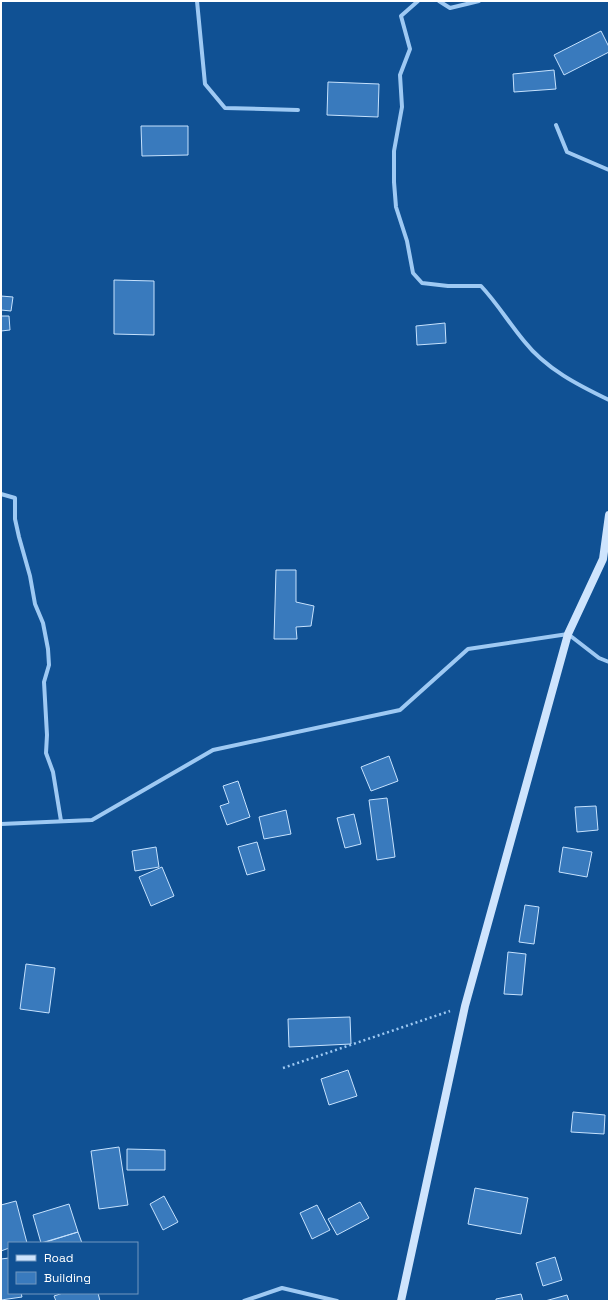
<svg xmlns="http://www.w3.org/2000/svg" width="610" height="1302" font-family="'Space Grotesk',sans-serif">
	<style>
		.building { fill: #397abd; stroke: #c6e2fe }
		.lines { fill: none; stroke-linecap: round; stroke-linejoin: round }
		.path { stroke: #9ec9f3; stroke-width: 2.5; stroke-dasharray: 2 3; stroke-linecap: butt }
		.minor { stroke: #9ec9f3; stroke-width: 4 }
		.secondary { stroke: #cee4fd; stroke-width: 8 }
	</style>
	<rect width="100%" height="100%" fill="#105194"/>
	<path class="building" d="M601,31L609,47V52L564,75L554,55Z
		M554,70L556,89L514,92L513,74Z
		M328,82L379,84L378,117L327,115Z
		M141,126H188V155L142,156Z
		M114,280L154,281V335L114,334Z
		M1,296L13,297L11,311L1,310Z
		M1,316H9L10,330L1,331Z
		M445,323L446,343L417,345L416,326Z
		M276,570H296V602L314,606L311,626L296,627L297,639H274Z
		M389,756L398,781L371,791L361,767Z
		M238,781L250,817L227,825L220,806L229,803L223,786Z
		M387,798L395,857L377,860L369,800Z
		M596,806L598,830L577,832L575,807Z
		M286,810L291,834L264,839L259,817Z
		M354,814L361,844L345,848L337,818Z
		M257,842L265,870L247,875L238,847Z
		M156,847L159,867L135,871L132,851Z
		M563,847L592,852L587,877L559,872Z
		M162,867L174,896L151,906L139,877Z
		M525,905L539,907L534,944L519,942Z
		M508,952L526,954L522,995L504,994Z
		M26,964L55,968L49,1013L20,1009Z
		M350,1017L351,1044L289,1047L288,1019Z
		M348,1070L357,1096L329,1105L321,1079Z
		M573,1112L605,1115L604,1134L571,1132Z
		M119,1147L128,1205L99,1209L91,1151Z
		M127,1149L165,1150V1170H127Z
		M475,1188L528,1198L521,1234L468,1224Z
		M164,1196L178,1222L163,1230L150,1204Z
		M16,1201L27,1243H9V1248L1,1251V1205Z
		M360,1202L369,1218L337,1235L328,1219Z
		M69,1204L78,1232L41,1243L33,1215Z
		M317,1205L330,1230L312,1239L300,1213Z
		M78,1232L82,1243H43Z
		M555,1257L562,1280L543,1286L536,1263Z
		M9,1258V1293H21L22,1297L1,1300V1259Z
		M63,1293H98L100,1301H56L54,1296Z
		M521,1294L523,1301H496V1299Z
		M567,1295L569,1301H545Z"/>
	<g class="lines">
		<path class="path" d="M283,1068L450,1011"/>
		<path class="minor" d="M197,1L205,84L225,108L298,110
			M418,1L401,16L410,49L400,75L402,107L394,151V182L396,207L407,241L413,273L422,283L448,286H481C497,303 509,323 524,341C546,369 578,385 609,400
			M439,1L450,8L479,1
			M556,125L567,152L609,170
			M1,494L15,498V519L19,537L30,576L35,604L43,623L48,649L49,665L44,682L47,735L46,753L53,772L61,821
			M1,824L92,820L213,750L400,710L468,649L568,634L599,658L609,662
			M244,1301L282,1288L337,1301"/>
		<path class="secondary" d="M401,1301L465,1006L568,634L603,559L609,515"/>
	</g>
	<rect width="610" height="1302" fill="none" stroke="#ffffff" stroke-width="4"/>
	<rect x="8" y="1242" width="130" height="52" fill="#105194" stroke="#7097bf"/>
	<rect x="16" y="1255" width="20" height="6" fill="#cee4fd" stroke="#7097bf"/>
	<text x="44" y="1262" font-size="12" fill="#ffffff">Road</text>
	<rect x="16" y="1272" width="20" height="12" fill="#397abd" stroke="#7097bf"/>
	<text x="44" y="1282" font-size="12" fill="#ffffff">Building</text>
</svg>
